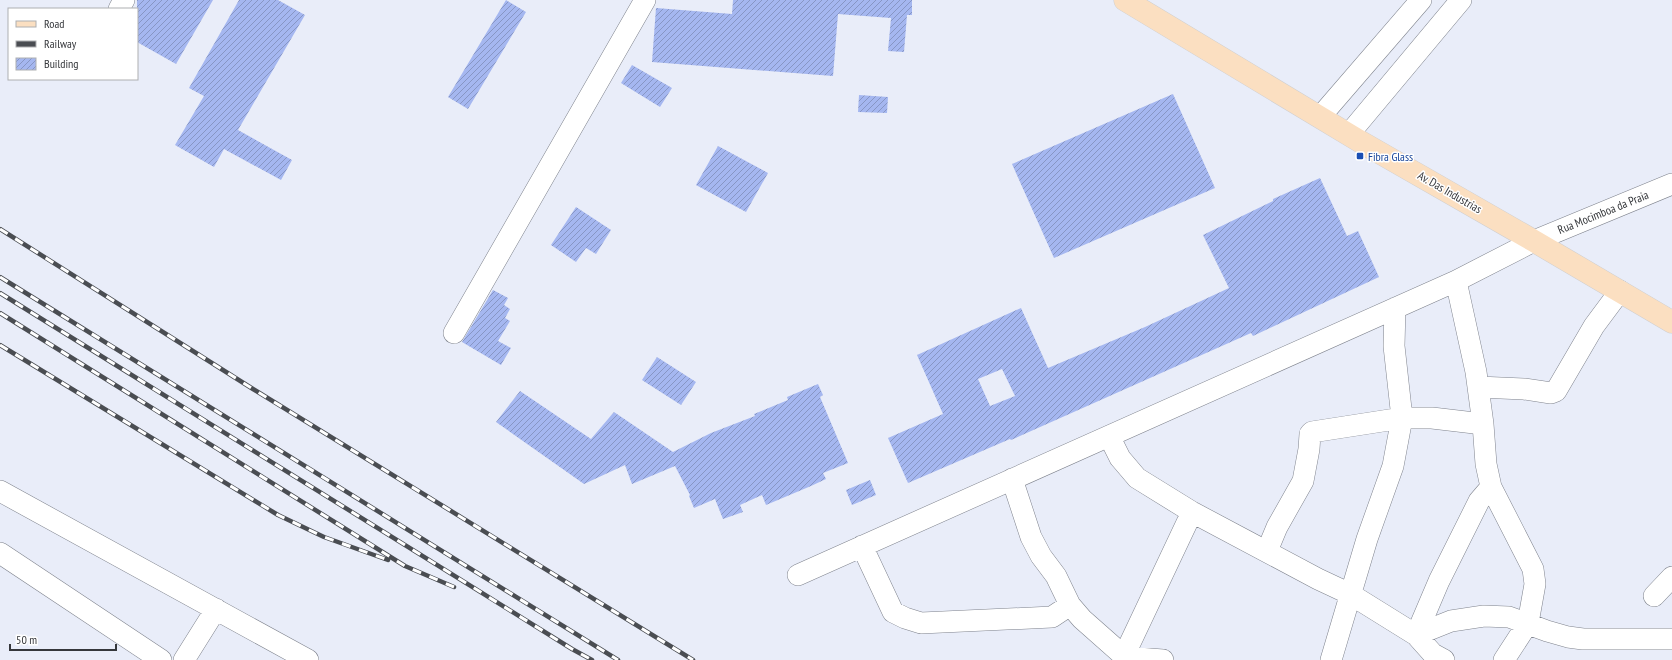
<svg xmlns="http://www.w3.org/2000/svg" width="1672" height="660" font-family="'PT Sans Narrow',sans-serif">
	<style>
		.building { fill: url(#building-hatch); fill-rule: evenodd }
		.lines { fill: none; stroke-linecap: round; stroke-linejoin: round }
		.minor-casing { stroke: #7f838d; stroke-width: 22 }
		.major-casing { stroke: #cfcfd0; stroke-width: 23 }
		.minor { stroke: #fff; stroke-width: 21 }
		.major { stroke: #fbdfc1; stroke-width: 22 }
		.rail-casing { stroke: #4a4d52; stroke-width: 4.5 }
		.rail { stroke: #fff; stroke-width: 3; stroke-dasharray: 9; stroke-linecap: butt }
		.transit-dot { fill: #1a4fb4; stroke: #fff; stroke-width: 1.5 }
		.labels { text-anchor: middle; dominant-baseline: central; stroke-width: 3; stroke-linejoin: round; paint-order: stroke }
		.transit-label { font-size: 12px; fill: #164399; stroke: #fff; text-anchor: start }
		.street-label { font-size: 12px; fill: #35373b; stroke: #fff }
	</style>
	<defs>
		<pattern id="building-hatch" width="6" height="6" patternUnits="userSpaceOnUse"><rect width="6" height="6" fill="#a5b7f0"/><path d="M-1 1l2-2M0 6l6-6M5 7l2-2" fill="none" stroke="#8796c4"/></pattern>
	</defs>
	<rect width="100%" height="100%" fill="#e9edf9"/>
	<path class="building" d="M137,0H213L176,64L137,42Z
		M239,0H278L305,15L238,130L292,160L281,180L224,149L214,167L175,145L204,96L189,88Z
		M506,0L526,12L468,109L448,97Z
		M733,0H912V15H907L904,52L888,51L891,18L838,14L833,76L652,62L656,8L732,14Z
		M632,65L672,88L660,107L621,83Z
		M1173,94L1215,188L1054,258L1012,164Z
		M859,95L888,97L887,113L858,112Z
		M718,146L768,173L746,212L696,185Z
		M1320,178L1347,236L1358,231L1379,277L1253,336L1251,333L1011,440L1010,439L908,483L888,438L943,414L917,355L1021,308L1048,368L1145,327L1229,288L1203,235L1273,201V199ZM1002,369L1015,396L990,406L978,379Z
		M576,207L611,230L596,254L586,248L576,262L551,245Z
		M493,290L508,298L504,305L510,309L505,318L510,321L498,341L511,348L501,365L462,342Z
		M657,357L696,382L681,405L642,380Z
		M818,384L823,395L820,397L848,463L823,473L826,479L811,486L766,505L762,495L740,505L743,512L723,519L715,499L694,508L689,496L690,495L675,466L632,484L625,465L584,484L496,422L520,391L591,439L614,412L673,452L711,433L755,416L754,414L788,400L787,397Z
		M870,480L876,495L852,505L846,490Z"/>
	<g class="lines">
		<g class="minor-casing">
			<path id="minor" d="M119,9L124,0
				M1320,117L1421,0
				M1349,134L1461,0
				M1456,281L1476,372L1483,424L1486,464L1491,487L1533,569L1535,584L1528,623L1504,660
				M454,333L645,0
				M1478,387L1524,389L1551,393L1556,391L1594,326L1620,291
				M1109,436L1120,458L1137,478L1192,512L1318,579L1350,594L1416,635L1433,654L1444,660
				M1012,479L1031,537L1041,556L1056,576L1070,605L1082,619L1125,657L1163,660
				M0,491L308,660
				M862,546L893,612L905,618L921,623L1052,617L1070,605
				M1267,551L1277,527L1303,481L1309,449L1310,434L1312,432L1402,418H1432L1483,424
				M0,553L161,660
				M798,575L1456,281L1534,241L1672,184
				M1654,596L1672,577
				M1416,635L1451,621L1484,616L1509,617L1547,631L1568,637L1583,639H1672
				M1416,635L1439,581L1479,501L1491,487
				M184,660L216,609
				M1122,660L1192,512
				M1331,660L1367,539L1393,466L1402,418L1394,346L1395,308"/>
		</g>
		<g class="major-casing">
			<path id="major" d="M1125,0L1361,142L1534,241L1672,322"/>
		</g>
		<use href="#minor" class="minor"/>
		<use href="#major" class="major"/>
		<g class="rail-casing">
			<path id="rail" d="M0,229L253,389L693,660
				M0,277L618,660
				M0,293L572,649L592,660
				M0,313L405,566L454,587
				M0,345L278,515L324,537L388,560"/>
		</g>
		<use href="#rail" class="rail"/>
	</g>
	<rect class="transit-dot" x="1356" y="152" width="8" height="8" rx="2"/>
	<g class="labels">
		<g class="transit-label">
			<text x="1368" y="156">Fibra Glass</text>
		</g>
		<g class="street-label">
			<text transform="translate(1450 192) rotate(30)">Av. Das Industrias</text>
			<text transform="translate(1603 212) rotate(-22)">Rua Mocimboa da Praia</text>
		</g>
	</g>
	<rect x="8" y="8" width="130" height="72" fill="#ffffff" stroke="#aeafb1"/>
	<rect x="16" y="21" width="20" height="6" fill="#fbdfc1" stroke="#aeafb1"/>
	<text x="44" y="28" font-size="12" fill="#35373b">Road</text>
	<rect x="16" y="41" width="20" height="6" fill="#4a4d52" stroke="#aeafb1"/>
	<text x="44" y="48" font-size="12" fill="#35373b">Railway</text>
	<rect x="16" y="58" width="20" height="12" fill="url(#building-hatch)" stroke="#aeafb1"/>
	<text x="44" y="68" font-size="12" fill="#35373b">Building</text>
	<path d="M10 644v6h106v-6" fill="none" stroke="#35373b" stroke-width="2"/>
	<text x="16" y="644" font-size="12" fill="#35373b" stroke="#ffffff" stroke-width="3" paint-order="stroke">50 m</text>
</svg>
